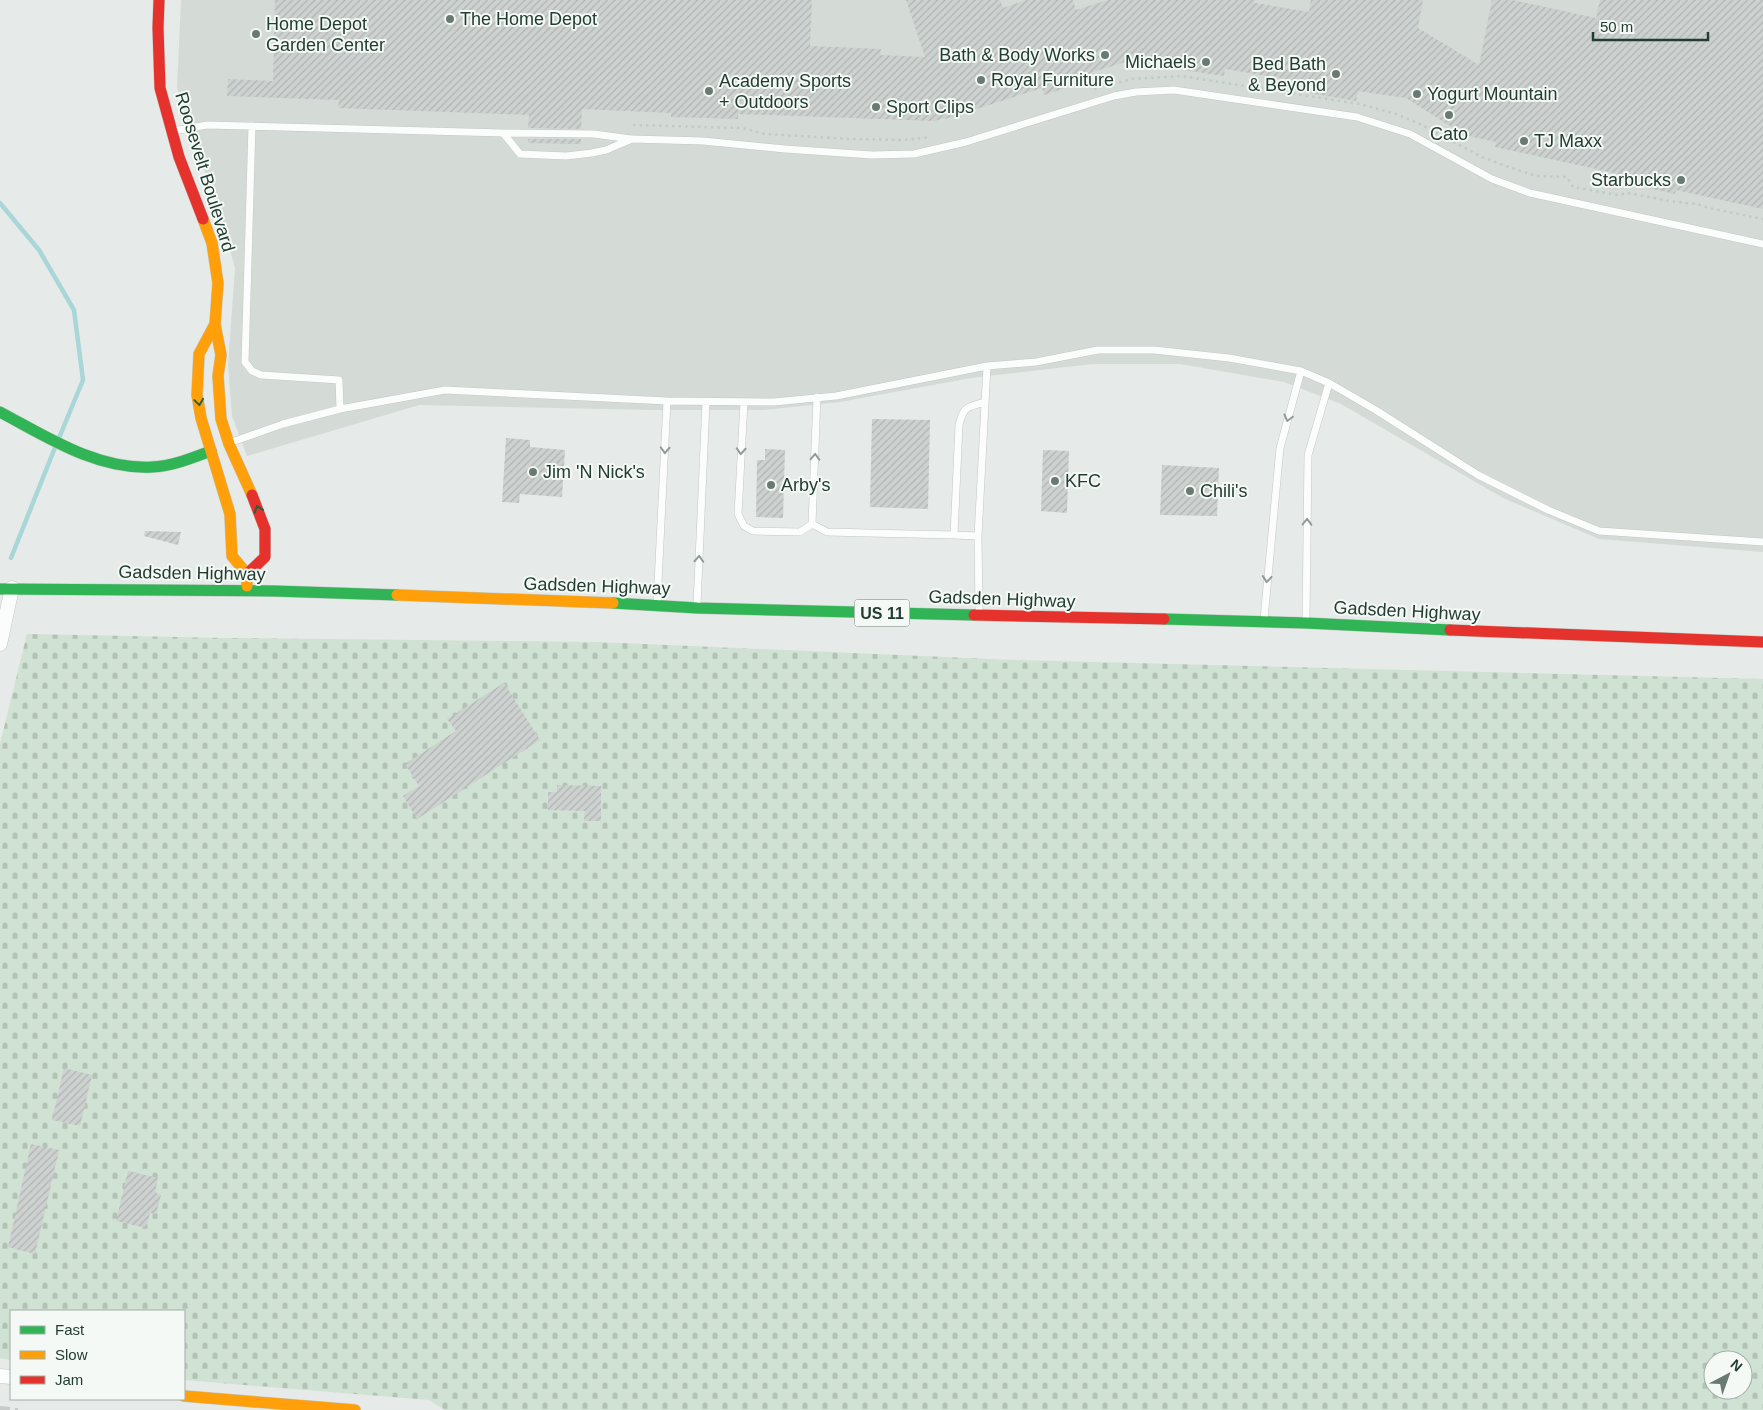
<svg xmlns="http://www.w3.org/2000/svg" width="1763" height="1410" font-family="Arial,sans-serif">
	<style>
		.built { fill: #d4dbd7 }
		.cemetery { fill: url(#cemetery-stones); fill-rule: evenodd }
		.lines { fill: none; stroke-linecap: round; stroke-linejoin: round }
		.stream { stroke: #a9d6d6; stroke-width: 4.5 }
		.building { fill: url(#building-hatch) }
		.lane-casing { stroke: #c3c7c5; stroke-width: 8 }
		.street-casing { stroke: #c3c7c5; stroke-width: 15 }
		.fast-casing { stroke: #c2c8c5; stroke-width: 12 }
		.slow-casing { stroke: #c2c8c5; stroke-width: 12 }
		.jam-casing { stroke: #c2c8c5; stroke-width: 12 }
		.path { stroke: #c2cac6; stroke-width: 2.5; stroke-dasharray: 2.5 4; stroke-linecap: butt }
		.lane { stroke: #fbfcfc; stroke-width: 7 }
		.street { stroke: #fbfcfc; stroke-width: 14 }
		.fast { stroke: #30b455; stroke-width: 11 }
		.slow { stroke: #ff9f0a; stroke-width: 11 }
		.jam { stroke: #e5322d; stroke-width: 11 }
		.rail { stroke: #c7cbc9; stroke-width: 4; stroke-dasharray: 10 5; stroke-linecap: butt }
		.oneway { stroke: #28613c }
		.oneway2 { stroke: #909c97 }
		.poi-dot { fill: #687a72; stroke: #f4f9f6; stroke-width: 2 }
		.labels { text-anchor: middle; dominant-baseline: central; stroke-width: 4; stroke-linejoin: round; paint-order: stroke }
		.shield { fill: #f4f9f6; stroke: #62756d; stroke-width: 1 }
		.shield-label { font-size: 16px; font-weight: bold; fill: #243d32 }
		.poi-label { font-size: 18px; fill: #243d32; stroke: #f4f9f6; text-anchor: start }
		.street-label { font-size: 18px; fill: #243d32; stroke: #f4f9f6 }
	</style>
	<defs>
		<pattern id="cemetery-stones" width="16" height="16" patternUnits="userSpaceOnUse" patternTransform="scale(1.25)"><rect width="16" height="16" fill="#d0e2d3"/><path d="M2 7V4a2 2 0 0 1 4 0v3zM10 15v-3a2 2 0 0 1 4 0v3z" fill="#b2c3b6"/></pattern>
		<pattern id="building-hatch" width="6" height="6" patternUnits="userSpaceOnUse" patternTransform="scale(1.25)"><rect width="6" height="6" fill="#cdd1cf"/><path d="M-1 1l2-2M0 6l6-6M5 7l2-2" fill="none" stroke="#b0b4b2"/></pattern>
	</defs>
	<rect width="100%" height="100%" fill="#e6eae8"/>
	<path class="built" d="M181,0H1763V552L1599,539L1503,498L1341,404L1284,382L1180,364H1093L971,378L840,402L764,410H655L419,405L247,456L232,416L228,365L235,268L218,206L200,159L177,88Z"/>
	<path class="cemetery" d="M27,634L228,638L598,642L1014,660L1763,679V1410H445L429,1400L184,1380V1311H11V1360L0,1358V744ZM1713,1360H1743V1390H1713Z"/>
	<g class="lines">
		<path class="stream" d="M0,203L39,250L74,310L83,380L59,438
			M11,558L56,445"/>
	</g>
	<path class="building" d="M275,0H812L810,46L881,49L880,55L925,57L906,0H1000L1003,8L1026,0H1073L1076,10L1108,0H1255V3L1309,12L1311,0H1423L1418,28L1479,65L1492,0H1512L1596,18L1600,0H1763V209L1676,190L1675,194L1630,184L1632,177L1495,147L1496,142L1464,135L1406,98L1358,91L1356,101L1303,92L1304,82L1225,69L1224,76L1184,70L1185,63L1144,56L1084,75L1086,81L1044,95L1042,88L945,119V118L934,121L738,114V119L671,117V113L582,109L581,129L528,128L529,115L338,108L339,100L227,96L228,79L273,81Z
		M528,139H581V144L528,143Z
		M872,419L930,420L928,509L870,507Z
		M506,438L530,440V447L565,450L562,497L520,494L519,503L502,502Z
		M765,449L785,450L783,518L756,517L757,460H765Z
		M1043,450L1069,451L1067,513L1041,511Z
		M1162,465L1219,468L1217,516L1160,515Z
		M145,531L181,532L178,545L144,536Z
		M504,683L540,740L417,819L403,796L419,786L405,764L456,731L447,719Z
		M557,785L601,786V821H584L585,811L548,810V792H557Z
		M64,1068L92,1075L80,1126L52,1120Z
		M31,1144L59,1150L35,1254L8,1247Z
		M128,1171L158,1178L155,1193L161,1195L156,1214L150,1213L146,1228L116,1221Z"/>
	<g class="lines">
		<g class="lane-casing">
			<path id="lane" d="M252,126L245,362L252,371L261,375L339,380L340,409
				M173,131L207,125L503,133L520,154L566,156L592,153L606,150L632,139L703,141L785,149L872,155L914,154L966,142L1114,96L1136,92L1174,90L1357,117L1410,134L1492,179L1530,193L1763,244
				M503,133L594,134L631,139
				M744,402L738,514L744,526L753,531L800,532L812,524L817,397
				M229,443L283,424L340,409L445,390L667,401L774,402L836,396L987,366L1036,362L1098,350H1154L1229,358L1301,371L1329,383L1374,409L1478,475L1548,510L1599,531L1763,542
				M812,524L827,532L954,535
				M978,536L954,535L959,425C964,405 967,408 985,402
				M657,603L667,401
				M697,605L706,402
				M979,613L978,536L987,366
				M1264,619L1280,448L1301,371
				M1306,620L1308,455L1329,383"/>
		</g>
		<g class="street-casing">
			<path id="street" d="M0,644L12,588
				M0,1376L11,1377"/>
		</g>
		<g class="fast-casing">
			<path id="fast" d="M0,412C47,437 97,470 152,467C173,466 192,458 211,451
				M0,589L274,591L397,595
				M613,603L697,608L974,615
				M1164,619L1306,623L1450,630"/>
		</g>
		<g class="slow-casing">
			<path id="slow" d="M203,219L212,243L218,283L215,324L221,355L218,376L221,419L229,444L252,495
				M215,324L199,354L197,395L201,418L230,514L232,556L247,574V586
				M397,595L613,603
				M184,1396L355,1410"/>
		</g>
		<g class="jam-casing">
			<path id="jam" d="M159,0L158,28L160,88L179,157L203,219
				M247,574L265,557V529L252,495
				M974,615L1164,619
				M1450,630L1763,642"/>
		</g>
		<path class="path" d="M1094,89L1132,79L1181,76L1360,104L1396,114L1418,123L1482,157L1503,165L1536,176L1567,177L1573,187L1618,195L1628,193L1676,202L1697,204L1709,208L1763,219
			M633,125L742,128L765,134L851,139L904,140L931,137"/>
		<use href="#lane" class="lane"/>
		<use href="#street" class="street"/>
		<use href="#fast" class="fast"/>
		<use href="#slow" class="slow"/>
		<use href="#jam" class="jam"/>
		<path class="rail" d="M0,1408L18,1410"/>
	</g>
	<defs><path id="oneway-chevron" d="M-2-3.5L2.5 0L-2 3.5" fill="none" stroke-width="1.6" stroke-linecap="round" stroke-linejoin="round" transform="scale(1.25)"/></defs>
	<g class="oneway">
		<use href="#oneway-chevron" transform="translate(199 402) rotate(82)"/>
		<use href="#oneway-chevron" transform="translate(258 509) rotate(-109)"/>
	</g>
	<g class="oneway2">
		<use href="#oneway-chevron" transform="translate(1288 418) rotate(105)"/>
		<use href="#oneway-chevron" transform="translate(665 450) rotate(93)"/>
		<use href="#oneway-chevron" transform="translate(741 451) rotate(93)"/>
		<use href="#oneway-chevron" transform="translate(815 457) rotate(-88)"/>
		<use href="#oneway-chevron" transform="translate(1307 522) rotate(-89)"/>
		<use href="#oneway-chevron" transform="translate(699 559) rotate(-87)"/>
		<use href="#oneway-chevron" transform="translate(1267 579) rotate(95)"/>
	</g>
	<g class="poi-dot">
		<circle cx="450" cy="19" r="5"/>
		<circle cx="256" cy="34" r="5"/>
		<circle cx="1105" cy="55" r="5"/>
		<circle cx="1206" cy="62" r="5"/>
		<circle cx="1336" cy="74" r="5"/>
		<circle cx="981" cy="80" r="5"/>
		<circle cx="709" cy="91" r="5"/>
		<circle cx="1417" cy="94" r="5"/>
		<circle cx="876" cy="107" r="5"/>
		<circle cx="1449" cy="115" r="5"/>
		<circle cx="1524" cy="141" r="5"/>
		<circle cx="1681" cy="180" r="5"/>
		<circle cx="533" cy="472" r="5"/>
		<circle cx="1055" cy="481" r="5"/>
		<circle cx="771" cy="485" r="5"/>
		<circle cx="1190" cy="491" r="5"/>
	</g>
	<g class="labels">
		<rect class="shield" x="854.5" y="599.5" width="55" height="27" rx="4"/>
		<g class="shield-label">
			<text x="882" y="613">US 11</text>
		</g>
		<g class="poi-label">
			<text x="460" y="19">The Home Depot</text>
			<text x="266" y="24">Home Depot<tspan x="266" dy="21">Garden Center</tspan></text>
			<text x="1095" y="55" text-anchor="end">Bath &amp; Body Works</text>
			<text x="1196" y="62" text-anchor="end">Michaels</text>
			<text x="1326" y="64" text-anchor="end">Bed Bath<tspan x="1326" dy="21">&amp; Beyond</tspan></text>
			<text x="991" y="80">Royal Furniture</text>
			<text x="719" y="81">Academy Sports<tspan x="719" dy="21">+ Outdoors</tspan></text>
			<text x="1427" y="94">Yogurt Mountain</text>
			<text x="886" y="107">Sport Clips</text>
			<text x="1449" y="134" text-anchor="middle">Cato</text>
			<text x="1534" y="141">TJ Maxx</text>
			<text x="1671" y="180" text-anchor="end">Starbucks</text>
			<text x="543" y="472">Jim 'N Nick's</text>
			<text x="1065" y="481">KFC</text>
			<text x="781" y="485">Arby's</text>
			<text x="1200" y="491">Chili's</text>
		</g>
		<g class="street-label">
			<text transform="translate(205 172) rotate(73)">Roosevelt Boulevard</text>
			<text transform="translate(192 573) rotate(1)">Gadsden Highway</text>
			<text transform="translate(597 586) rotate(2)">Gadsden Highway</text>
			<text transform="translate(1002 599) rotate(2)">Gadsden Highway</text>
			<text transform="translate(1407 611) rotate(3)">Gadsden Highway</text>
		</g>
	</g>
	<rect x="10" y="1310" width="175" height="90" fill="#f4f9f6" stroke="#a1aea8"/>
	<rect x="20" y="1326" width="25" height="8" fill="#30b455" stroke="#a1aea8"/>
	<text x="55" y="1335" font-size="15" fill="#243d32">Fast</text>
	<rect x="20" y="1351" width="25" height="8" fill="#ff9f0a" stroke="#a1aea8"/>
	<text x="55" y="1360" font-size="15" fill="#243d32">Slow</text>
	<rect x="20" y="1376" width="25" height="8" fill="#e5322d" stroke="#a1aea8"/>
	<text x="55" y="1385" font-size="15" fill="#243d32">Jam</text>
	<g transform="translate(1728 1375) rotate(41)"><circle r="24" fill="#f4f9f6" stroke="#a1aea8"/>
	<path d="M0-4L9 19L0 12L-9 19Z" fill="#687a72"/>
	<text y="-8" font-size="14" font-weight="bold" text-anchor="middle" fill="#243d32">N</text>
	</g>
	<path d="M1593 32v8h115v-8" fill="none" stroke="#243d32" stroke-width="2.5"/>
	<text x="1600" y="32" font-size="15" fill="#243d32" stroke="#f4f9f6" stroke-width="4" paint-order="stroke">50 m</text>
</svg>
